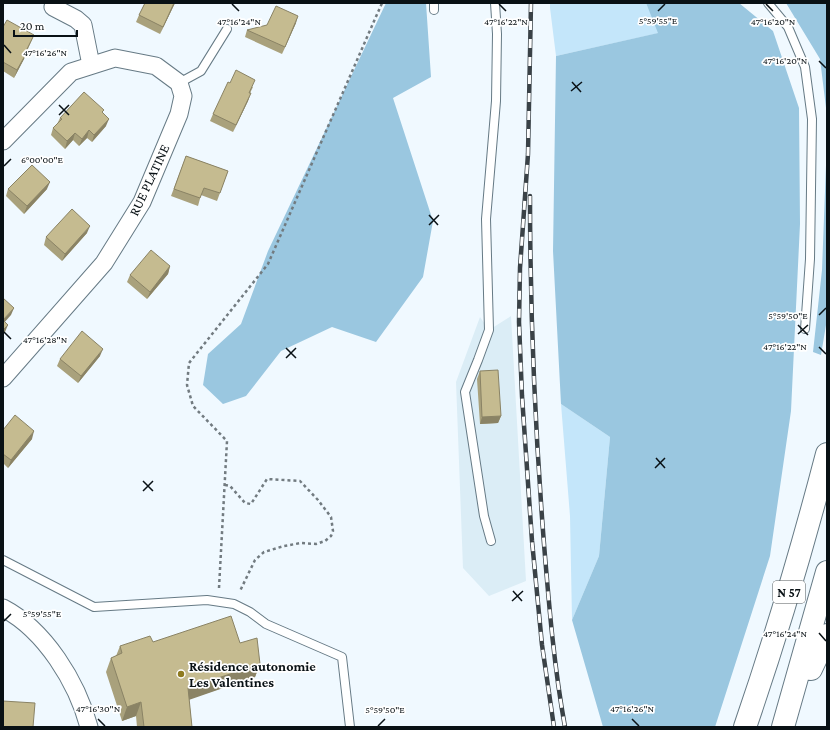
<svg xmlns="http://www.w3.org/2000/svg" width="830" height="730" font-family="'Crimson Pro',serif">
	<style>
		.built { fill: #dbedf6 }
		.green { fill: #c4e6fa }
		.forest { fill: #9ac7e0 }
		.lines { fill: none; stroke-linecap: round; stroke-linejoin: round }
		.lane-casing { stroke: #667a85; stroke-width: 10 }
		.street-casing { stroke: #667a85; stroke-width: 19 }
		.highway-casing { stroke: #667a85; stroke-width: 24 }
		.path { stroke: #727b80; stroke-width: 2.5; stroke-dasharray: 3 3; stroke-linecap: butt }
		.lane { stroke: #fff; stroke-width: 8 }
		.street { stroke: #fff; stroke-width: 17 }
		.highway { stroke: #fff; stroke-width: 22 }
		.rail-casing { stroke: #3a4247; stroke-width: 4.5 }
		.rail { stroke: #fff; stroke-width: 3; stroke-dasharray: 9; stroke-linecap: butt }
		.wall { fill: #a9a17c }
		.shaded-wall { fill: #8a8365 }
		.building { fill: #c5bb90; stroke: #8a8365 }
		.ticks { fill: none; stroke: #091115; stroke-width: 1.5 }
		.poi-dot { fill: #8e7a20; stroke: #fff; stroke-width: 1.5 }
		.labels { text-anchor: middle; dominant-baseline: central; stroke-width: 3.5; stroke-linejoin: round; paint-order: stroke }
		.shield { fill: #fff; stroke: #53585b; stroke-width: 1 }
		.shield-label { font-size: 13px; font-weight: bold; fill: #091115 }
		.street-label { font-size: 14px; fill: #091115; stroke: #fff }
		.poi-label { font-size: 14px; font-weight: bold; fill: #091115; stroke: #fff; text-anchor: start }
		.ticks-label { font-size: 10px; text-anchor: middle; fill: #091115; stroke: #fff; stroke-width: 3.5; stroke-linejoin: round; paint-order: stroke }
	</style>
	<rect width="100%" height="100%" fill="#f0f9ff"/>
	<path class="built" d="M511,316L526,581L489,596L463,568L456,382L480,317L489,330Z"/>
	<path class="green" d="M550,3H646L659,33L556,56L550,8Z
		M561,404L610,437L599,556L572,620L570,516Z"/>
	<path class="forest" d="M386,3H426L431,77L393,98L433,221L423,277L376,342L332,327L281,351L246,396L223,404L203,385L208,354L241,324L268,251Z
		M646,3H739L773,31L799,108L800,224L791,411L770,556L715,727H603L572,620L599,556L610,437L561,404L553,251L556,56L658,33Z
		M786,3H827V116L820,59Z
		M827,139V319L821,355L813,352L822,270Z"/>
	<g class="lines">
		<g class="lane-casing">
			<path id="lane" d="M434,3V10
				M768,3L788,27L805,67L812,119L810,259L805,329
				M179,83L201,71L227,29
				M491,541L484,516L465,392L478,360L489,330L486,219L496,101L497,34L495,3
				M3,560L94,607L207,600L234,604L250,612L266,624L342,657L350,727"/>
		</g>
		<g class="street-casing">
			<path id="street" d="M53,7L76,19L83,25L91,65
				M3,141L71,72L115,58L156,66L179,83L183,96L179,114L142,202L104,263L3,378
				M3,608C45,630 77,682 89,727"/>
		</g>
		<g class="highway-casing">
			<path id="highway" d="M811,669L827,635
				M745,727C776,637 803,546 827,454
				M783,727L827,572"/>
		</g>
		<path class="path" d="M225,485L230,486L245,503L251,504L267,479L300,481L318,500L331,517L333,531L331,536L325,541L316,544L301,543L284,546L264,552L255,560L240,591
			M219,588L227,441L193,406L187,385L189,363L268,264L382,3"/>
		<use href="#lane" class="lane"/>
		<use href="#street" class="street"/>
		<use href="#highway" class="highway"/>
		<g class="rail-casing">
			<path id="rail" d="M531,3L528,154L520,268L519,322L522,396L532,541L542,645L554,727
				M530,196C530,312 535,428 544,544C549,605 554,667 565,727"/>
		</g>
		<use href="#rail" class="rail"/>
	</g>
	<path class="wall" d="M145,3H175L160,34L136,22L139,15Z
		M296,23L282,54L245,37L247,30Z
		M3,27L34,35L31,42L27,51L24,59L14,78L3,71Z
		M230,83L253,87L250,93L248,101L233,132L210,121L213,114Z
		M102,113L106,126L92,142L87,138L79,146L73,140L65,149L51,135L53,128L57,124L60,118Z
		M186,156L228,171L217,201L201,195L198,206L171,196Z
		M8,189H47L24,214L6,196Z
		M87,233L62,261L44,245L46,237Z
		M170,266L168,274L147,299L127,282L130,275Z
		M100,356L78,383L57,366L60,359Z
		M480,371L501,416L498,423L480,424L477,379Z
		M3,430L32,439L8,468L3,463Z
		M153,642L240,643L260,664L255,677L189,699L192,727H137L136,716L122,721L106,672L111,658L116,656L120,646Z"/>
	<path class="shaded-wall" d="M174,3H175L160,34L163,27Z
		M298,16L296,23L282,54L285,47Z
		M27,52L24,59L14,78L17,70Z
		M251,93L248,101L233,132L236,125Z
		M109,119L106,126L92,142L94,135Z
		M89,130L87,138L79,146L82,139Z
		M75,133L73,140L65,149L67,141Z
		M50,182L47,189L24,214L27,206Z
		M90,226L87,233L62,261L65,254Z
		M170,266L168,274L147,299L150,292Z
		M14,308L11,315L3,324V320Z
		M8,325L5,332L3,335V330Z
		M103,349L100,356L78,383L81,376Z
		M501,416L498,423L480,424L482,417Z
		M34,431L32,439L8,468L11,460Z
		M260,664L255,677L183,702L188,688Z
		M141,702L136,716L122,721L127,707Z"/>
	<path class="building" d="M145,3H174L163,27L139,15Z
		M276,6L298,16L285,47L247,30L267,25Z
		M7,20L34,35L26,51L27,52L17,70L3,62V27Z
		M236,70L255,80L249,93H251L236,125L213,114L228,82L230,83Z
		M84,92L104,110L102,112L109,119L94,135L89,130L82,139L75,133L67,141L53,128L62,119L60,118Z
		M186,156L228,171L220,193L204,188L200,198L174,189Z
		M32,165L50,182L27,206L8,189Z
		M72,209L90,226L65,254L46,237Z
		M151,250L170,266L150,292L130,275Z
		M3,298L14,308L3,320Z
		M3,320L8,325L3,330Z
		M82,331L103,349L81,376L60,359Z
		M498,370L501,416L482,417L480,371Z
		M15,415L34,431L11,460L3,454V430Z
		M231,616L240,643L257,638L260,664L188,688L192,727H144L141,702L127,707L111,658L122,653L120,646L150,636L153,642Z
		M3,701L35,703L33,727H3Z"/>
	<path class="ticks" d="M232,4L239,11M499,4L506,11M766,4L773,11M658,11L665,4M4,45L11,53M819,61L826,68M572,82L581,92M571,91L582,82M59,105L69,115M59,115L69,105M4,166L11,159M429,215L438,225M429,225L439,215M819,315L826,308M798,325L808,335M4,332L11,339M798,334L808,325M819,347L826,354M286,348L296,358M286,358L296,348M656,458L665,468M655,468L665,458M143,481L153,491M143,491L153,481M513,591L522,601M512,601L523,591M4,621L11,614M819,633L826,641M98,719L105,726M632,719L639,726M378,726L385,719"/>
	<circle class="poi-dot" cx="181" cy="674" r="4"/>
	<g class="labels">
		<rect class="shield" x="773" y="581" width="32" height="22" rx="3"/>
		<g class="shield-label">
			<text x="789" y="592">N 57</text>
		</g>
		<g class="street-label">
			<text transform="translate(149 180) rotate(-65)">RUE PLATINE</text>
		</g>
		<g class="poi-label">
			<text x="189" y="666">Résidence autonomie<tspan x="189" dy="16">Les Valentines</tspan></text>
		</g>
	</g>
	<g class="ticks-label">
		<text x="658" y="24">5°59'55"E</text>
		<text x="239" y="25">47°16'24"N</text>
		<text x="506" y="25">47°16'22"N</text>
		<text x="773" y="25">47°16'20"N</text>
		<text x="45" y="56">47°16'26"N</text>
		<text x="785" y="64">47°16'20"N</text>
		<text x="42" y="163">6°00'00"E</text>
		<text x="788" y="319">5°59'50"E</text>
		<text x="45" y="343">47°16'28"N</text>
		<text x="785" y="350">47°16'22"N</text>
		<text x="42" y="617">5°59'55"E</text>
		<text x="785" y="637">47°16'24"N</text>
		<text x="98" y="712">47°16'30"N</text>
		<text x="632" y="712">47°16'26"N</text>
		<text x="385" y="713">5°59'50"E</text>
	</g>
	<rect width="830" height="730" fill="none" stroke="#091115" stroke-width="8"/>
	<path d="M14 30v6h63v-6" fill="none" stroke="#091115" stroke-width="2"/>
	<text x="20" y="30" font-size="12" fill="#091115" stroke="#ffffff" stroke-width="3" paint-order="stroke">20 m</text>
</svg>
